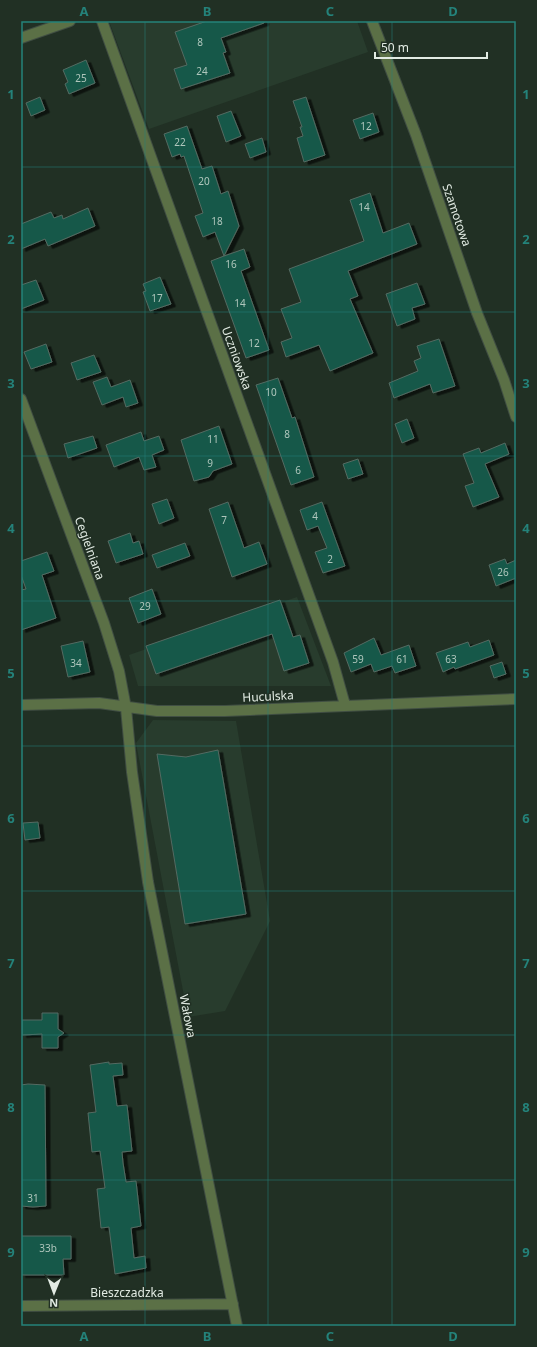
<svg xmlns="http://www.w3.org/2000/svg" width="537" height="1347" font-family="'Noto Sans',sans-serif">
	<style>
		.built { fill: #283c2d }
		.building { fill: #155948; stroke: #546a62; filter: url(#shadow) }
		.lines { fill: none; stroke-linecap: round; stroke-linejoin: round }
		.minor-casing { stroke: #404e43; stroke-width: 12 }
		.minor { stroke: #5b7046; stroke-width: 10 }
		.grid { fill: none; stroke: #24827a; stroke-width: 1; stroke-opacity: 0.55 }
		.labels { text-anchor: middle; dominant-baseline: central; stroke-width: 3; stroke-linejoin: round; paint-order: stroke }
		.number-label { font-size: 10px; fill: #afc6bc }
		.street-label { font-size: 12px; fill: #e2ebe3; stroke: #213024 }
		.neatline { fill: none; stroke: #24827a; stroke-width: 1.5 }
		.grid-label { font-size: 13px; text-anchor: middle; font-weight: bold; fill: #24827a }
	</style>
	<defs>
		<filter id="shadow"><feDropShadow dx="4.5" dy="2.5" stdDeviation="0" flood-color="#0009"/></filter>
	</defs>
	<rect width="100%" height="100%" fill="#213024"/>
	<path class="built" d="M109,21H357L368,52L149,129Z
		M297,597L331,686H138L129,655Z
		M153,720L236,721L270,921L225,1011L188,1017L136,743Z"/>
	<path class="building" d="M207,21H264V23L221,38L226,52L223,53L230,73L181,89L174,69L187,65L175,32Z
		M86,60L95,83L69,94L65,84L68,82L63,70Z
		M40,97L45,110L31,116L26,103Z
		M306,97L325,155L304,162L297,138L303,136L300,127H302L293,101Z
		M231,111L241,136L226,142L217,116Z
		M373,113L379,132L360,139L353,120Z
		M187,126L202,169L212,166L221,194L228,191L239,226L224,256L244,249L250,267L241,271L269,350L252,356L246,358L211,261L224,256L215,232L203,237L195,216L203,213L184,156L181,157L180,154L172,157L164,134Z
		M262,138L266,152L250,158L245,144Z
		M370,193L383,233L409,223L417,244L348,271L358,296L350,299L373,353L330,371L319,345L286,357L281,342L292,338L281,309L301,302L289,269L364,241L350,200Z
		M88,208L95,226L48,246L45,239L21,249V224L51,212L54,218L62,215L63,219Z
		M160,277L171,304L150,311L143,292L146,291L143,284Z
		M36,280L44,300L21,309V285Z
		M417,283L425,304L412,308L415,319L397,326L386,294Z
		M439,339L455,386L433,393L430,384L394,398L389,383L418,371L414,361L421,358L417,346Z
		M46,344L52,362L31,369L24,352Z
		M94,355L101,372L77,380L71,363Z
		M107,377L111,387L130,380L138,403L126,407L123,397L102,405L93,382Z
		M278,378L292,418L295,417L314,477L291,485L256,385Z
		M407,419L414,438L402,443L395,424Z
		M219,426L232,464L213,471L209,477L194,481L181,440Z
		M141,432L144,441L159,436L164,450L152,455L156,467L144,470L139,457L114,467L106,445Z
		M93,436L97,448L68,458L64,444Z
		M505,443L509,454L485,464L499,497L473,507L465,486L474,483L463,454L479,448L481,453Z
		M358,459L363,474L348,479L343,464Z
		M167,499L174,518L159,524L152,504Z
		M228,502L244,548L259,542L267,564L232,577L209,509Z
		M322,502L345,566L323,573L315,552L327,548L318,526L307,530L300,510Z
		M130,533L133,543L139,541L143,554L116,563L108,541Z
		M185,543L190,556L157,568L152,555Z
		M47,552L54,571L42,575L56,618L21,630V590L26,589L21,575V561Z
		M505,559L507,564L516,560V578L496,586L489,565Z
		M152,589L161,614L138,623L129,598Z
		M280,600L293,637L300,635L309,663L284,671L272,634L156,674L146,646Z
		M374,638L381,655L409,645L416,666L395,673L392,666L374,672L371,664L351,672L344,653Z
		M489,640L494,655L455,669L454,667L443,672L436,653L468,642L470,647Z
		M83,641L90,672L68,677L61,646Z
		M502,662L506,674L494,678L490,666Z
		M218,750L246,914L185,924L157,754L186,757Z
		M38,822L40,838L25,840L23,823Z
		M42,1013H58V1029L64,1033L58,1037V1048H42V1034L22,1035V1020H42Z
		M109,1062V1064L122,1063L123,1075L113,1076L117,1106L127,1105L132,1151L122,1152L123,1163L126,1182L136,1181L141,1226L131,1228L134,1258L145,1256L146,1268L115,1274L109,1227L101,1228L97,1189L105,1188L100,1151L92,1152L88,1113L96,1112L90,1065Z
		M28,1084L45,1085L46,1206L33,1207L21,1206V1085Z
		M21,1236H71V1259H63L64,1275H21Z"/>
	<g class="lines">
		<g class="minor-casing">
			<path id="minor" d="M102,21L333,662L345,705
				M372,21L416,135L477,313L504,380L516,417
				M21,38L70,21
				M21,399L104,623L119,671L126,708L132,772L148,882L237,1326
				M21,705L99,703L157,711H225L516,699
				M21,1306L233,1304"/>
		</g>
		<use href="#minor" class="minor"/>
	</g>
	<path class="grid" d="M145,21V1326M268,21V1326M392,21V1326M21,167H516M21,312H516M21,456H516M21,601H516M21,746H516M21,891H516M21,1035H516M21,1180H516"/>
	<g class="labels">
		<g class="number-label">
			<text x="200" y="42">8</text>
			<text x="202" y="71">24</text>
			<text x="81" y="78">25</text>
			<text x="366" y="126">12</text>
			<text x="180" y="142">22</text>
			<text x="204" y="181">20</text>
			<text x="364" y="207">14</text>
			<text x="217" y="221">18</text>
			<text x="231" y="264">16</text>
			<text x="157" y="298">17</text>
			<text x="240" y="303">14</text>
			<text x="254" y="343">12</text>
			<text x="271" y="392">10</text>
			<text x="287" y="434">8</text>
			<text x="213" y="439">11</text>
			<text x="210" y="463">9</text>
			<text x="298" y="470">6</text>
			<text x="315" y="516">4</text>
			<text x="224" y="520">7</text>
			<text x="330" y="559">2</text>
			<text x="503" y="572">26</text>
			<text x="145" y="606">29</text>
			<text x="358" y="659">59</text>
			<text x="402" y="659">61</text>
			<text x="451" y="659">63</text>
			<text x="76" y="663">34</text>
			<text x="33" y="1198">31</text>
			<text x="48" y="1248">33b</text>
		</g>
		<g class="street-label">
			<text transform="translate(457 215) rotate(71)">Szamotowa</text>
			<text transform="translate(237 358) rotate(70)">Uczniowska</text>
			<text transform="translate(90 548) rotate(70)">Cegielniana</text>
			<text transform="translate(268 696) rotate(-3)">Huculska</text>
			<text transform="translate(188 1016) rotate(79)">Wałowa</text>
			<text x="127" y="1292">Bieszczadzka</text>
		</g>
	</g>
	<rect width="537" height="1347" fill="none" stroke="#213024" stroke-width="44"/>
	<g transform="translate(54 1293) rotate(181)" stroke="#213024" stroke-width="3" paint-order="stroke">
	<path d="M0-3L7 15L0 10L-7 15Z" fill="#e2ebe3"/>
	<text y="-6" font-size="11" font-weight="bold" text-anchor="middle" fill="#e2ebe3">N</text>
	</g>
	<path d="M375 52v6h112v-6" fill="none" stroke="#e2ebe3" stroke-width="2"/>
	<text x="381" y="52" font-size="12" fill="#e2ebe3" stroke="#213024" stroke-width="3" paint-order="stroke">50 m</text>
	<rect x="22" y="22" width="493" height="1303" class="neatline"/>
	<g class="grid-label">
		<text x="84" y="16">A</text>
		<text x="207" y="16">B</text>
		<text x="330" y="16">C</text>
		<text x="453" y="16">D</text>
		<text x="11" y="99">1</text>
		<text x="526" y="99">1</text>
		<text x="11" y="244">2</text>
		<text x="526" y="244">2</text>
		<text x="11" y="388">3</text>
		<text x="526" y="388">3</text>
		<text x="11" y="533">4</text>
		<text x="526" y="533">4</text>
		<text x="11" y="678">5</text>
		<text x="526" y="678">5</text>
		<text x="11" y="823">6</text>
		<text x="526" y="823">6</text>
		<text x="11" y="968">7</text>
		<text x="526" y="968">7</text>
		<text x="11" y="1112">8</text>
		<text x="526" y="1112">8</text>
		<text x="11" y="1257">9</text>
		<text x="526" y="1257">9</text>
		<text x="84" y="1341">A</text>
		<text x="207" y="1341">B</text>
		<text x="330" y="1341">C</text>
		<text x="453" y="1341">D</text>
	</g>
</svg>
